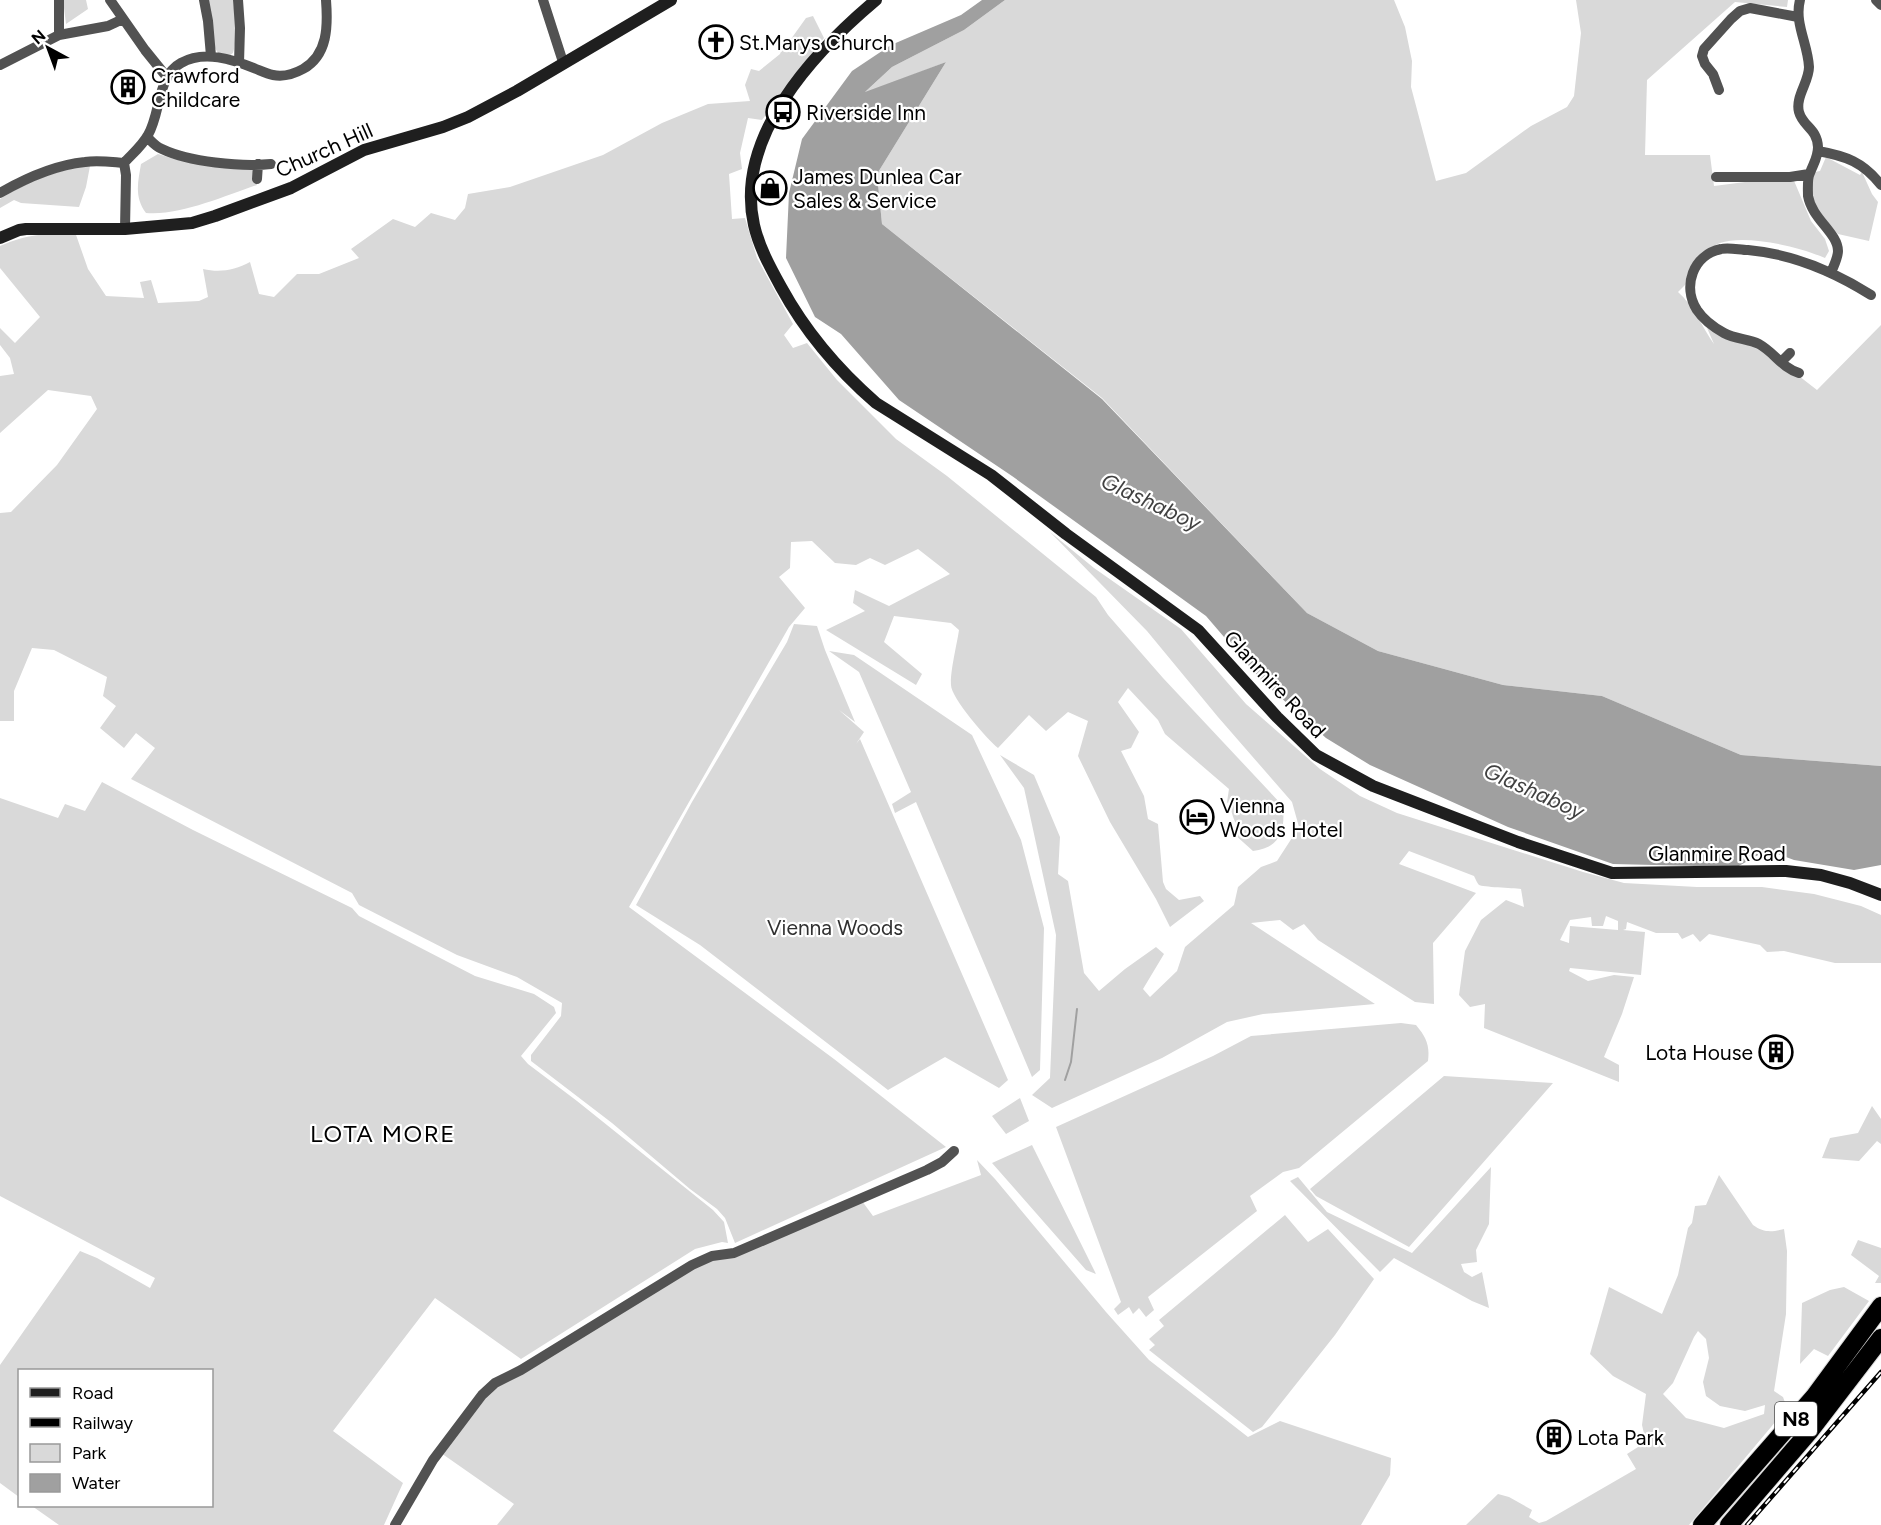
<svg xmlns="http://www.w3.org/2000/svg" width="1881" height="1525" font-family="Figtree,sans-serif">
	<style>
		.green { fill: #d9d9d9; fill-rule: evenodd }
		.water { fill: #a0a0a0 }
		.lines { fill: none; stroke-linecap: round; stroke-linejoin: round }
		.stream { stroke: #a0a0a0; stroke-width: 2 }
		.highway-casing { stroke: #dbdbdb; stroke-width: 20 }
		.street { stroke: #525252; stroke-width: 10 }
		.secondary { stroke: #1f1f1f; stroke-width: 12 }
		.highway { stroke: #000; stroke-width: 18 }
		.rail-casing { stroke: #000; stroke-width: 4.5 }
		.rail { stroke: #fff; stroke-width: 2; stroke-dasharray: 7; stroke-linecap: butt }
		.labels { text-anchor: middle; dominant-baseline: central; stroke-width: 4.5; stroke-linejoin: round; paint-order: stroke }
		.shield { fill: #fff; stroke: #4c4c4c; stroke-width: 1.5 }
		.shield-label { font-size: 20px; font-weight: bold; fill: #000 }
		.poi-label { font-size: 21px; fill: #000; stroke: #fff; text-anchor: start }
		.street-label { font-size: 21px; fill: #000; stroke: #fff }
		.park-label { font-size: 21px; fill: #303030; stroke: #fff }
		.water-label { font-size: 22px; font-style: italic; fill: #414141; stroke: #fff }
		.quarter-label { font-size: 24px; letter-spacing: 1.5px; fill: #000; stroke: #fff }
	</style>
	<rect width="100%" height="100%" fill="#fff"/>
	<path class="green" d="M63,0H86L88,9L66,24Z
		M208,0H233C235,17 238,36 233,53L229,56L218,53L215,48Z
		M1005,0H1394L1405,27L1412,61L1411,87L1436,181L1466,173L1531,126L1567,107L1574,96L1581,33L1576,0H1788L1787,7L1735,2L1647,80L1645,155H1710L1714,186L1792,176L1811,221L1825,239L1829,251L1825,258C1800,247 1746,234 1720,243C1714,245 1709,250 1704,253C1692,262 1687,270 1686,284L1678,292C1694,306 1702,327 1714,344L1704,321L1755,342L1817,390L1881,325V766L1741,755L1602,696L1503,685L1378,651L1307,613L1102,398L882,224L877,174L946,62L863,94L892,67L964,30Z
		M813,16L824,38L762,120L748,118L740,153L742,169L729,174L732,219L745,218L757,258L793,324L784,335L793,348L807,343L837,380L896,439L947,476L1096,597L1108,615L1163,678L1283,806C1285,831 1281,847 1253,851L1234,834V829L1237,825C1231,816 1233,810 1227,802L1229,789L1165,734L1158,720L1128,688L1118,702L1139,732L1131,748L1121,751L1144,796L1148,819L1158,824L1163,882L1166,889L1179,900L1200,896L1204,901L1170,927L1156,899L1110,822L1078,756L1088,721L1068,712L1046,731L1029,715L998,748C987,739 951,698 951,685C950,672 957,644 959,630L951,623L894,616L884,642L922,674L916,685L826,630L865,611L853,603L855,590L889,606L950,574L918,549L885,565L870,558L856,565L835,563L812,541L791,542L790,568L779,577L805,608L789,627L629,907L834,1059L946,1147L735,1243L725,1218L717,1209L690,1189L612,1123L531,1061V1055L561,1016L562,1003L517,977L457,955L359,905L352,893L131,779L155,748L136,733L124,748L100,728L116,706L103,696L107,677L54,650L32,648L14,691V721H0V513L11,512L57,465L97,409L91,396L48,390L0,433V376L14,374L10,358L0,345V328L15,343L40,317L0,268V246C27,234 45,234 75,232L88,269L106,296L144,298L140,282L151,280L158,303L199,301L208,297L203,269C220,273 235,270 250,262L259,294L274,297L297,274H319L359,258L351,249L393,219L415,227L431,213L455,220L465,208L468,194L510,187L603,155L662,123L708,104L750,101L745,85L751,69L759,71L780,54L784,44L791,39L806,18Z
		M158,154L174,159L251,168L255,174L257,185C224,196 180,216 146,213C134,197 138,182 141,164Z
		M1826,157L1860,175L1862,172L1872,194L1878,202L1869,241L1838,234L1829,226L1818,213L1803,174L1820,171Z
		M90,166L86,187L79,207L21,203L14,200L0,208V199C27,182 57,169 90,166Z
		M1050,532L1094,568L1181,629L1246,704L1320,769L1360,796L1397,813L1583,872L1624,883L1697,887H1762L1814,894L1861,906L1881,915V963H1835L1784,951L1767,952L1760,945L1709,934L1700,942L1693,934L1682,939L1678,933H1656L1627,922L1626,929L1623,930L1645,932L1641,975L1570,968L1569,971L1588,981L1614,975L1634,977L1622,1014L1604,1057L1619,1065V1082L1484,1028L1485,1004L1470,1007L1459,995L1465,951L1481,920L1506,900L1524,907L1521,889C1513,888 1482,887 1479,885C1477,883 1476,880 1474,876L1409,851L1399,864L1476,893L1433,943L1434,1004L1415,1002L1318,940L1304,924L1293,930L1280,920L1251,923L1375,1004L1263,1014L1227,1022L1162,1058L1052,1108L1032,1095L1050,1078L1056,935L1024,788L1000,755L1034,775L1060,837L1058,874L1068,881L1084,973L1099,991L1125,969L1156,947L1164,954L1143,989L1150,997L1177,971L1185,947L1234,905L1238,887L1261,867L1277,861L1299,827L1292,802L1218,717L1147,631ZM1606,916L1618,921V930L1570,926L1569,943L1560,940L1570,920L1591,917L1592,926H1603Z
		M794,624L817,626L825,650L855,722L839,710L864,732L856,744L860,739L1008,1080L999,1088L945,1057L888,1090L700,945L636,905L692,802L787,642Z
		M829,651L854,655L972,735L1021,840L1044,928L1040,1070L1032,1077L916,802L895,813L892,804L911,792L859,672Z
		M102,782L193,830L352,908L359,916L475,976L534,994L554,1007L556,1013L521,1056L528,1064L577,1101L713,1210L724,1222L728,1243L722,1242L695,1249L521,1359L435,1298L333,1431L403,1483L384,1525H59L32,1506H212V1370H20L19,1497L0,1483V1365L80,1251L97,1258L150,1288L155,1278L0,1196V798L58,818L65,804L85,811Z
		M1401,1023L1416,1025C1426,1037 1430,1045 1428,1061L1299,1168L1283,1172L1250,1196L1257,1211L1148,1297L1154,1310L1146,1317L1139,1308L1133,1314L1129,1307L1118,1315L1114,1309L1121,1302L1056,1127L1213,1056L1251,1036Z
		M1444,1076L1553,1083L1409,1247L1316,1196L1310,1189Z
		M1020,1098L1029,1121L1006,1134L992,1116Z
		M1872,1106L1881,1119V1144L1877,1141L1859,1161L1822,1158L1830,1138L1858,1133Z
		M1032,1145L1096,1274L1086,1270L992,1163Z
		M977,1160L995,1179L1106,1312L1149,1360L1248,1437L1280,1421L1391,1458L1390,1475L1361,1525H497L514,1504L441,1453L491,1387L710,1256L735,1254L862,1201L873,1216L981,1175Z
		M1491,1167L1489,1224L1476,1250L1477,1262L1461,1264L1464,1272L1472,1277L1482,1272L1489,1308L1472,1301L1394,1258L1380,1272L1290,1181L1298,1177L1327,1212L1412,1253Z
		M1719,1175L1753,1225C1764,1233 1772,1232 1784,1229L1787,1251L1786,1314L1774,1391L1783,1397L1787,1408L1689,1525H1466L1498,1494L1509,1497L1532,1510L1529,1517L1539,1523L1546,1521L1636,1469L1627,1454L1646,1442L1642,1425L1646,1394L1613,1376L1590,1354L1609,1287L1662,1314L1678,1275L1688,1228L1692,1223L1695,1206L1706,1205ZM1698,1331L1706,1339L1709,1358L1703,1382L1706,1396L1720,1406L1745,1411L1765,1405L1764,1414L1724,1428L1686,1418L1663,1394L1673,1383L1694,1337Z
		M1285,1215L1308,1242L1328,1229L1374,1279L1335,1335L1262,1427L1253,1432L1149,1350L1155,1345L1149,1339L1164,1326L1159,1320Z
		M1858,1240L1881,1248V1283H1875L1879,1276L1851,1255Z
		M1844,1287L1869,1301L1828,1356L1814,1349L1800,1364L1802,1303L1830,1290Z"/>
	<path class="water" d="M982,0H1005L964,30L892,67L865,92L946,62L877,174L882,224L1102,399L1307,613L1378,651L1503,685L1602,696L1741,755L1881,766V865L1854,870L1794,860L1767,850L1737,867L1613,864L1508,827L1370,765L1326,738L1261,680L1206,616L1012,476L899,400L841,334L815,317L786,258L789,193L802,139L852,71L891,45L961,15Z"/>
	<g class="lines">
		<path class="stream" d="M1065,1080L1071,1062L1077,1009"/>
		<g class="highway-casing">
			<path id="highway" d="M1702,1525L1814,1397L1881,1306
				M1729,1525L1809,1432L1881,1338"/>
		</g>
		<path class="street" d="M59,0V35
			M110,0L145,50L166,76
			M204,0L208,21L211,56
			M238,0L240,28L239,63
			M543,0L563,62
			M1800,0C1794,23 1808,44 1809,67C1809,82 1795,97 1799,112C1803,127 1817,128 1818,147C1818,158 1813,164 1810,173C1807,178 1808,190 1808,196C1812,219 1838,233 1838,251C1838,258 1833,267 1831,273
			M1876,0L1881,5
			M0,65L59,35L108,26L123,19
			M1719,90L1713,74L1705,64L1702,56L1704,49L1731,19L1740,11L1750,8L1798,17
			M147,137C152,142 156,147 162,149C189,162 241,167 271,164
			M1818,151C1846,156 1863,162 1881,185
			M1716,177H1790L1809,174
			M257,179L258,164
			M0,193C26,178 55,165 85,162C98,160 111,162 124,163
			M125,229L126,175L124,163C132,154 142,146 148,135C161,113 157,76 181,63C204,50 232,59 256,69C261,71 267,74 273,75C283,77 294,74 303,69C328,55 328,26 326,0
			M1781,362L1790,353
			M1799,373C1781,367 1775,353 1759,344C1748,339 1735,339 1724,333C1715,328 1703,319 1697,310C1682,286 1693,255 1721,249C1729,247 1740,250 1748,250C1793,254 1833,271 1871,295
			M395,1525L433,1460L482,1395L495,1383L521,1370L692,1265L712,1256L734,1253L927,1170L942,1162L954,1151"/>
		<path class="secondary" d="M876,0C814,52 734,137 754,225C759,247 770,267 781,287C805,331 838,370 876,403L991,475L1066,534L1198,630L1277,717L1316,755L1373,786L1518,842L1612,873L1786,871L1821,875L1850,883L1881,895
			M0,238L19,230L26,229H125L192,223L215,216L291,188L364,150L443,127L468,117L517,91L671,0"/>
		<use href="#highway" class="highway"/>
		<g class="rail-casing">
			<path id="rail" d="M1747,1525L1881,1372"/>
		</g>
		<use href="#rail" class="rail"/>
	</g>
	<defs>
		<g id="church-ring" transform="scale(1.725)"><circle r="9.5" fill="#fff" stroke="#000" stroke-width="1.5"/><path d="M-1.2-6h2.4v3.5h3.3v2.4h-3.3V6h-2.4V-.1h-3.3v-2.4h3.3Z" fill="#000"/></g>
		<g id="building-ring" transform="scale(1.725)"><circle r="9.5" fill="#fff" stroke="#000" stroke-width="1.5"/><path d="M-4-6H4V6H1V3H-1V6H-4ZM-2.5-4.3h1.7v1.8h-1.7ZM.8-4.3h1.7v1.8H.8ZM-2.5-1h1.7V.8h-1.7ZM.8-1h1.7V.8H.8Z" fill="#000"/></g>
		<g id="bus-ring" transform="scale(1.725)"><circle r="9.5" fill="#fff" stroke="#000" stroke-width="1.5"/><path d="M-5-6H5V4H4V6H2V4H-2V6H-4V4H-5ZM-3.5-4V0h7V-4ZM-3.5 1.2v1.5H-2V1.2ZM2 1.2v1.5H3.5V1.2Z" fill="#000"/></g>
		<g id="shop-ring" transform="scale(1.725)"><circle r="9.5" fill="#fff" stroke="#000" stroke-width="1.5"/><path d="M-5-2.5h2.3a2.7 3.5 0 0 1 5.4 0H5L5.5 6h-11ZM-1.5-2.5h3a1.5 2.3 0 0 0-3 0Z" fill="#000"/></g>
		<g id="hotel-ring" transform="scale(1.725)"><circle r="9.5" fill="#fff" stroke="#000" stroke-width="1.5"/><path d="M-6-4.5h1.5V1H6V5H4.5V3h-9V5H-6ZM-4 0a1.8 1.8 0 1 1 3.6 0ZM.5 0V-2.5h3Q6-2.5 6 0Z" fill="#000"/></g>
	</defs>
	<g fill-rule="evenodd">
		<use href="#church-ring" x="716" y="42"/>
		<use href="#building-ring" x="128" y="87"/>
		<use href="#bus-ring" x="783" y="112"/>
		<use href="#shop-ring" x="770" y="188"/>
		<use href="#hotel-ring" x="1197" y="817"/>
		<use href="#building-ring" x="1776" y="1052"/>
		<use href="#building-ring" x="1554" y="1437"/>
	</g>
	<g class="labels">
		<rect class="shield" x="1775" y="1402" width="42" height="34" rx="4.5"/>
		<g class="shield-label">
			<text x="1796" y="1419">N8</text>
		</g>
		<g class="poi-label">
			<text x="739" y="42">St.Marys Church</text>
			<text x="151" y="75">Crawford<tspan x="151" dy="24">Childcare</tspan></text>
			<text x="806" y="112">Riverside Inn</text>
			<text x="793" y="176">James Dunlea Car<tspan x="793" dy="24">Sales &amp; Service</tspan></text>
			<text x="1220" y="805">Vienna<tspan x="1220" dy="24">Woods Hotel</tspan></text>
			<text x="1753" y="1052" text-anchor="end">Lota House</text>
			<text x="1577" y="1437">Lota Park</text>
		</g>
		<g class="street-label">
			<text transform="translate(324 150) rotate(-24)">Church Hill</text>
			<text transform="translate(1275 684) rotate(47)">Glanmire Road</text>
			<text x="1717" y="853">Glanmire Road</text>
		</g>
		<g class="park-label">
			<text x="835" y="927">Vienna Woods</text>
		</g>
		<g class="water-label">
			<text transform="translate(1151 502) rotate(25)">Glashaboy</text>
			<text transform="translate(1534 791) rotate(24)">Glashaboy</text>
		</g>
		<g class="quarter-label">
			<text x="383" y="1133">LOTA MORE</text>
		</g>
	</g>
	<rect x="18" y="1369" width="195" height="138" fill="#ffffff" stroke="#999999" stroke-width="1.5"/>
	<rect x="30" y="1388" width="30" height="9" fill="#1f1f1f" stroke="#999999" stroke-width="1.5"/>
	<text x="72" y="1399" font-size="18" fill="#000000">Road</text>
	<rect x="30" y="1418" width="30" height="9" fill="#000000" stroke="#999999" stroke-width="1.5"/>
	<text x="72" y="1429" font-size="18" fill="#000000">Railway</text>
	<rect x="30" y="1444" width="30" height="18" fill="#d9d9d9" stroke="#999999" stroke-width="1.5"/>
	<text x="72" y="1459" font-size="18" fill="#000000">Park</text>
	<rect x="30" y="1474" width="30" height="18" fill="#a0a0a0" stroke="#999999" stroke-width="1.5"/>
	<text x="72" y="1489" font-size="18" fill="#000000">Water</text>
	<g transform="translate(48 48) rotate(319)" stroke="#ffffff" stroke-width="4.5" paint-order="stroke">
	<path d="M0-4.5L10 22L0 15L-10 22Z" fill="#000000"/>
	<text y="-9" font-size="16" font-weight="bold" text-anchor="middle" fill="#000000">N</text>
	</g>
</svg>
